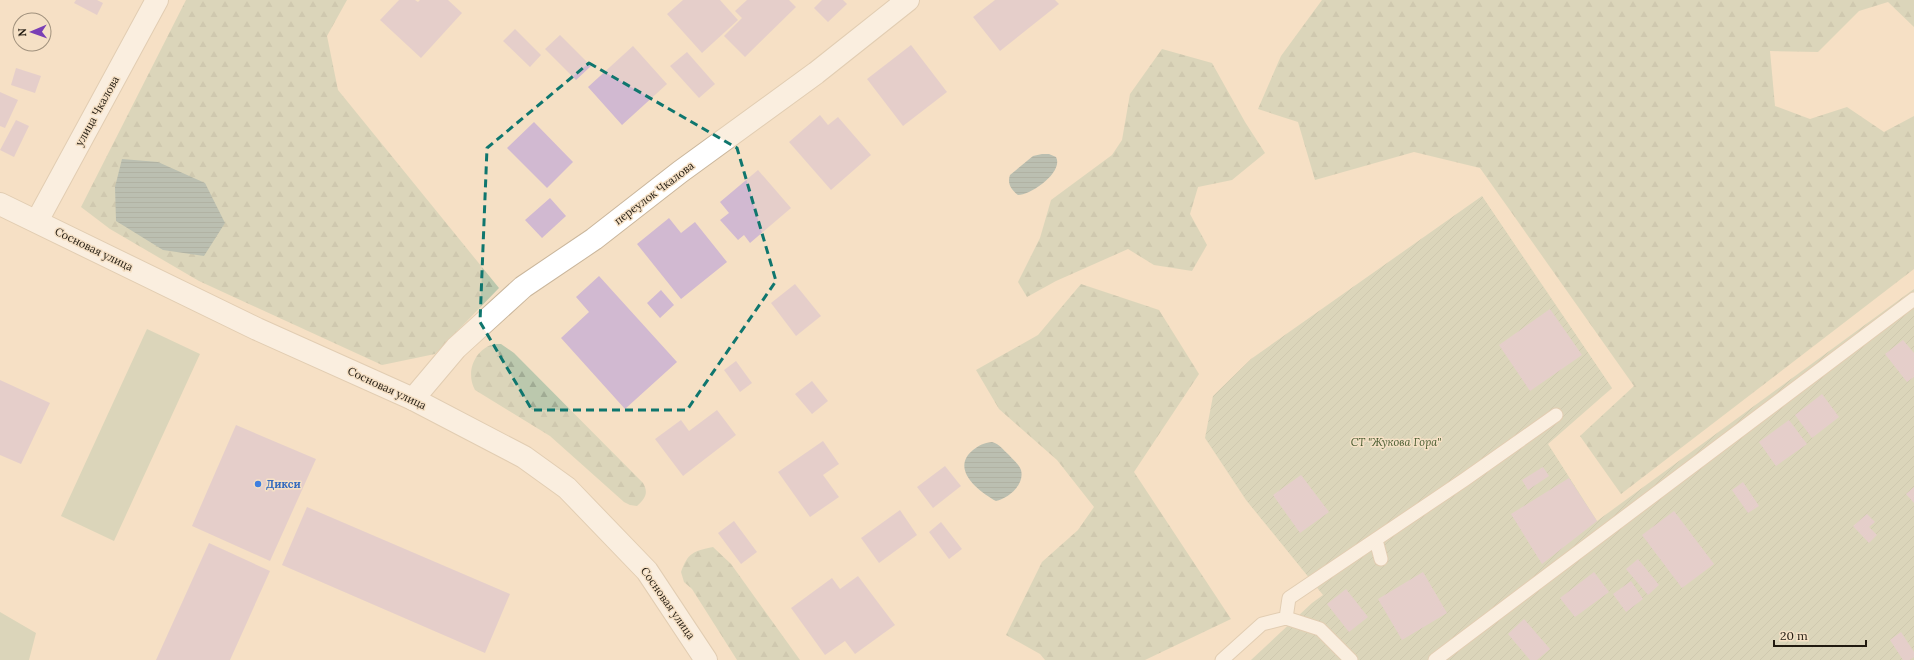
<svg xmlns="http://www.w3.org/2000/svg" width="1914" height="660" font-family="Lora,serif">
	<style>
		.grass { fill: #bbc8ad }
		.forest { fill: url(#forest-firs) }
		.garden { fill: url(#garden-furrows) }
		.water { fill: url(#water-rules) }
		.building { fill: #d1b9d1 }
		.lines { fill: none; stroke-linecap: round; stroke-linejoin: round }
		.service-casing { stroke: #cab69c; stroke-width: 15 }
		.minor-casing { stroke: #cab69c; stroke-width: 24 }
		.tertiary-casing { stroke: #cab69c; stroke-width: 24 }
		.service { stroke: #fff; stroke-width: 13 }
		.minor { stroke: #fff; stroke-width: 22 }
		.tertiary { stroke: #fff; stroke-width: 22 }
		.marked { fill: none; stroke: #0f766e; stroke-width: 3; stroke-dasharray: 8 5; stroke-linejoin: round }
		.shop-dot { fill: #3f7fe0; stroke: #f5e0c5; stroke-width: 1.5 }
		.labels { text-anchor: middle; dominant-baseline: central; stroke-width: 3; stroke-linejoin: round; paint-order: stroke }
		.street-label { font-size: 11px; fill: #211a10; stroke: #f5e0c5 }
		.park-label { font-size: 11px; font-style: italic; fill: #485b2f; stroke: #f5e0c5 }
		.shop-label { font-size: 11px; font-weight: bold; fill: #366cbe; stroke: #f5e0c5; text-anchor: start }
	</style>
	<defs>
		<pattern id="forest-firs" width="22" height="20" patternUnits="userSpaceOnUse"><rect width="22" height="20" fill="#bbc8ad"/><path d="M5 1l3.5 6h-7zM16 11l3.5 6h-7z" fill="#a0ab94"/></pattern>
		<pattern id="garden-furrows" width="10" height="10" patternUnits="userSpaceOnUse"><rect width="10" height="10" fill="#bbc8ad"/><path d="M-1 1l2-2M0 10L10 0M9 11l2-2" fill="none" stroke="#a0ab94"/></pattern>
		<pattern id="water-rules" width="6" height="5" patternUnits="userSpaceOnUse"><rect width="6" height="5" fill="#739899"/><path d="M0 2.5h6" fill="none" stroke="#5e7b7b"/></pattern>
	</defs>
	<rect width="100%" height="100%" fill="#f5e0c5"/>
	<path class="grass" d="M147,329L200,354L114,541L61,516Z
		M0,612L36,633L29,660H0Z"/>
	<path class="forest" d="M186,0H347L327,36L338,90L499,288L435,354L382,365L199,281L110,229L81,207Z
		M1322,0H1914V27L1888,2L1859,11L1818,52L1770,51L1775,106L1810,119L1847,107L1884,132L1914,116V269L1621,494L1580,436L1634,386L1480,168L1414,152L1315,180L1298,122L1258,109L1281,56Z
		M1162,49L1212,63L1245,122L1265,153L1232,180L1198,187L1190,214L1207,245L1192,271L1154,265L1128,249L1056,281L1027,297L1018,282L1040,238L1051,200L1112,155L1122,140L1130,94Z
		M1081,284L1159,310L1199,374L1134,472L1231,619L1145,660H1045L1040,654L1006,635L1042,562L1078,530L1094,507L1057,460L999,409L976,370L1038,335Z
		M494,344H501L514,353L643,483C649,493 645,499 637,506L630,505L624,502L550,436L475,390C465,372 475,349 494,344Z
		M713,547L731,564L800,660H737L692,589L684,582L681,572C688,553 693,551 713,547Z"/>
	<path class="garden" d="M1482,196L1612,388L1548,444L1597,521L1914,289V660H1251L1312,603L1323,595L1246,500L1205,438L1213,396L1251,359Z"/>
	<path class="water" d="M1042,154H1049L1056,157C1064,172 1031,195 1018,195C1011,190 1007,183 1010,175L1033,156Z
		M122,159L158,162L205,183L225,223L204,256L163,250L116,221L115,187Z
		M992,442C1000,444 1003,450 1009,455C1013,460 1019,464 1021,470C1025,485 1008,498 996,501C978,491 950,469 973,450C980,445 983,443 992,442Z"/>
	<path class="building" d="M76,0H97L103,3L97,15L74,3Z
		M399,0H415L418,2L420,0H448L462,13L421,58L380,20Z
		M683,0H720L738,20L702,53L667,14Z
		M747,0H789L796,7L745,57L724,36L742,18L735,11Z
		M822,0H843L847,4L828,22L814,8Z
		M995,0H1055L1059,4L1000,51L973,17Z
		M515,29L541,55L530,67L503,41Z
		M560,35L591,66L576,80L545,49Z
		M911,45L947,92L903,126L867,79Z
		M633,46L667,84L622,125L588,87Z
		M687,52L715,84L699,98L670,66Z
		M16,68L41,76L35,93L11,85Z
		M0,92L18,100L5,128L0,126Z
		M820,115L828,125L838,117L871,155L831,190L789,142Z
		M16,120L29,126L14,157L0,150Z
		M534,122L573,162L547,188L507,148Z
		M758,170L791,208L750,243L744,235L738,240L720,220L729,213L720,202Z
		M550,198L566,216L542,238L525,220Z
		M669,218L681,233L695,222L727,262L681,299L637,244Z
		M599,276L677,362L625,409L561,338L589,312L576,297Z
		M795,284L821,316L796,336L771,303Z
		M661,290L674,305L660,318L647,303Z
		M1550,309L1582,355L1530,391L1499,345Z
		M1903,340L1914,353V377L1907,382L1885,354Z
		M736,361L752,383L740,392L724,370Z
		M0,380L50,403L21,464L0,455Z
		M812,381L828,401L812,414L795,394Z
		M1822,394L1839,417L1812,438L1795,415Z
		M717,410L736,435L683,476L655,439L681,420L689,431Z
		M1789,420L1807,444L1776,466L1759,442Z
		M236,425L316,459L270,561L192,526Z
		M823,441L839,464L823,475L839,497L810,517L778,472Z
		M945,466L961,486L933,508L917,487Z
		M1543,467L1549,476L1528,490L1522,480Z
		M1301,475L1329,512L1300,533L1273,495Z
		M1569,478L1597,521L1542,564L1511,514Z
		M1743,482L1759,506L1748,513L1732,490Z
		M1914,487V503L1906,494Z
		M307,507L510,594L485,653L282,565Z
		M900,510L917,535L879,563L861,538Z
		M1674,511L1714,564L1682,588L1642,535Z
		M1867,514L1875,522L1869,527L1877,535L1869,543L1853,526Z
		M734,521L757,552L741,564L718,533Z
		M941,522L962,549L949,559L929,532Z
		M209,543L270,571L230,660H156Z
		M1638,559L1659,585L1648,595L1626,569Z
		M1423,572L1447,613L1402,640L1378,599Z
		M1594,572L1609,592L1575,617L1560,598Z
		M858,576L895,625L855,654L845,641L825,655L791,608L832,578L840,589Z
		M1631,581L1643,599L1626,612L1613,594Z
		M1346,589L1368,617L1349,632L1327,604Z
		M1524,619L1550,649L1537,660H1530L1508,634Z
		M1901,632L1914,652V657L1910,660H1903L1890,640Z"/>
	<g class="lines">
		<g class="service-casing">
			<path id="service" d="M1376,540L1381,559
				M1286,618L1289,598L1464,480L1556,415
				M1222,660L1262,624L1286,618L1320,629L1351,660
				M1435,660L1914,299"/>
		</g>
		<g class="minor-casing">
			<path id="minor" d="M37,221L157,0
				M413,399L456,348L523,287L594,239L680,172L816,73L908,0"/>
		</g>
		<g class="tertiary-casing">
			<path id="tertiary" d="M0,204L257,329L413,399L524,457L567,488L647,571L706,660"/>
		</g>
		<use href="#service" class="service"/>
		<use href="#minor" class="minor"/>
		<use href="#tertiary" class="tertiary"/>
	</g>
	<path d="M0 0H1914V660H0ZM589,63L737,148L776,281L687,410H532L480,322L487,148Z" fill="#f5e0c5" fill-opacity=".55" fill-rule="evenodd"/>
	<path class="marked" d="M589,63L737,148L776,281L687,410H532L480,322L487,148Z"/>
	<circle class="shop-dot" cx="258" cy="484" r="4"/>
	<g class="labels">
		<g class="street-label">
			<text transform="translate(97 111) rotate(-61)">улица Чкалова</text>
			<text transform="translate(654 193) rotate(-37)">переулок Чкалова</text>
			<text transform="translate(94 249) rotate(26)">Сосновая улица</text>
			<text transform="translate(387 388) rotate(25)">Сосновая улица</text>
			<text transform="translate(668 603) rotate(55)">Сосновая улица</text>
		</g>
		<g class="park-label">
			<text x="1396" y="442">СТ "Жукова Гора"</text>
		</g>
		<g class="shop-label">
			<text x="266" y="484">Дикси</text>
		</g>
	</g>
	<g transform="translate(32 32) rotate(268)"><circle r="19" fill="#f5e0c5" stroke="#a0917d"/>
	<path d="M0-3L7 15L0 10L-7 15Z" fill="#7a3fb5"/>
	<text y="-6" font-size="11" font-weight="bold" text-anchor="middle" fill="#211a10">N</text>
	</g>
	<path d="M1774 640v6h92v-6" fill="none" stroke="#211a10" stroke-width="2"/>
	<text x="1780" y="640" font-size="12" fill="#211a10" stroke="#f5e0c5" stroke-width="3" paint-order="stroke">20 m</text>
</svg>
